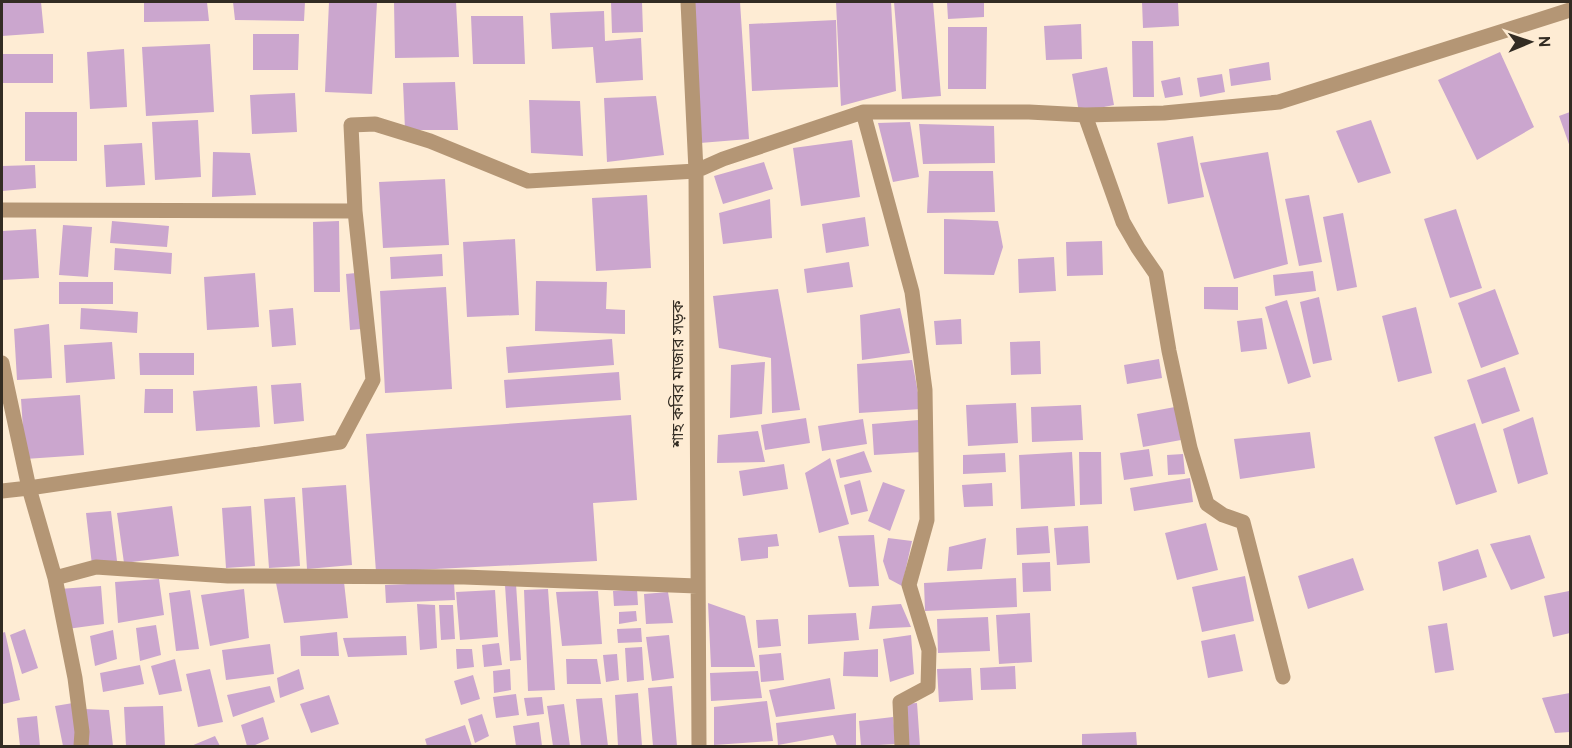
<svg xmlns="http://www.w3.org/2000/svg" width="1572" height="748" font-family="Overpass,'Noto Sans Bengali',sans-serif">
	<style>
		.building { fill: #cba6ce }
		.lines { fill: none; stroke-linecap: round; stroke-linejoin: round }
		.minor { stroke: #b49675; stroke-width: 15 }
		.labels { text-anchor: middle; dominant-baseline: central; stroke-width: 4.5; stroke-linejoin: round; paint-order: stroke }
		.street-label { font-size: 16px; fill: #332c23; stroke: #feecd4 }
	</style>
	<rect width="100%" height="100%" fill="#feecd4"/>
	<path class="building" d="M2,2H41L44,33L2,36Z
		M144,2H207L209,21L144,22Z
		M233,2H305L304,21L235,20Z
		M329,2H377L372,94L325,92Z
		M394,2H456L459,57L395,58Z
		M611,2H642L643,32L612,33Z
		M690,2H740L749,139L700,143Z
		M836,2H891L896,91L841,106Z
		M894,2H933L941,96L902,99Z
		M947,2H984V17L948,19Z
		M1142,2H1178L1179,26L1143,28Z
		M604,11L605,41L641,38L643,80L596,83L593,47L552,49L550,13Z
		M471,16H523L525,64H473Z
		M836,20L838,87L752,91L749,24Z
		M1081,24L1082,59L1046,60L1044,26Z
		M948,27H987L986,89H948Z
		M253,34H299L298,70H253Z
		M1132,41H1153L1154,97H1133Z
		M210,44L214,112L146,116L142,47Z
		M124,49L127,107L90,109L87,52Z
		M1500,52L1534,127L1477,160L1438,80Z
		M2,54H53V83H2Z
		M1269,62L1271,80L1231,86L1229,69Z
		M1107,67L1114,105L1079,112L1072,74Z
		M1222,74L1225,92L1200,97L1197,78Z
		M1180,77L1183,95L1165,98L1161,81Z
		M455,82L458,130H405L403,83Z
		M295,93L297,132L252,134L250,95Z
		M656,96L664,155L607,162L604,98Z
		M529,100L580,101L583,156L531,153Z
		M25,112H77V161H25Z
		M1570,112V147L1559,116Z
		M198,120L201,177L155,180L152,122Z
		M1371,120L1391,173L1358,183L1336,131Z
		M910,122L919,177L893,182L878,123Z
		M919,124L994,126L995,163L923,164Z
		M1193,136L1204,197L1168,204L1157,143Z
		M852,140L860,197L801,206L793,148Z
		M142,143L145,185L106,187L104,145Z
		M213,152L250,153L256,195L212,197Z
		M1268,152L1288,264L1234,279L1200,163Z
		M764,162L773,189L723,204L714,176Z
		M35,165L36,188L2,191V166Z
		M929,171H993L995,212L927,213Z
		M445,179L449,245L383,248L379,182Z
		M647,195L651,268L596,271L592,198Z
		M1309,195L1322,262L1299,266L1285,199Z
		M770,199L772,238L723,244L719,213Z
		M1456,209L1482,288L1450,298L1424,219Z
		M1343,213L1357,287L1337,291L1323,217Z
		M865,217L869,246L826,253L822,224Z
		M944,219L998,221L1003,247L994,275L944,274Z
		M112,221L169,226L167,247L110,243Z
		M339,221L340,292H314L313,222Z
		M63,225L92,227L88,277L59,275Z
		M36,229L39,278L2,280V231Z
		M515,239L519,315L467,317L463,242Z
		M1102,241L1103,275L1067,276L1066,242Z
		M115,248L172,253L171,274L114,270Z
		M442,254L443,276L391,279L390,257Z
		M1054,257L1056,291L1019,293L1018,259Z
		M849,262L853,287L807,293L804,269Z
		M1313,271L1316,291L1275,296L1273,275Z
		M255,273L259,327L207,330L204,277Z
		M356,273L361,329L350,330L346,274Z
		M536,281L607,282L606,309L625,310V334L535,331Z
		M59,282H113V304H59Z
		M446,287L452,389L385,393L380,291Z
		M1204,287H1238V310L1204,309Z
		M778,289L800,410L772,413L771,358L719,348L713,296Z
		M1495,289L1519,354L1481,368L1458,303Z
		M1319,297L1332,360L1313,364L1300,302Z
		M1287,300L1311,377L1288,384L1265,307Z
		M1416,307L1432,373L1398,382L1382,316Z
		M81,308L138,312L137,333L80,329Z
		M293,308L296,345L272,347L269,310Z
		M900,308L910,353L862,360L860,315Z
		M1262,318L1267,349L1241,352L1237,321Z
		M961,319L962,344L936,345L934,321Z
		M49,324L52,378L17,380L14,329Z
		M612,339L614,365L508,373L506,347Z
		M1040,341L1041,374L1011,375L1010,342Z
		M112,342L115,379L66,383L64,345Z
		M139,353H194V375H140Z
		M1159,359L1162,378L1127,384L1124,365Z
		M912,360L921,409L859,413L857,364Z
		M765,362L762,414L730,418L731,365Z
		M1505,367L1520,411L1482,424L1467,380Z
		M619,372L621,400L506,408L504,380Z
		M301,383L304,421L274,424L271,385Z
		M257,386L260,427L196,431L193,391Z
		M145,389H173V413H144Z
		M80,395L84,455L25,459L21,399Z
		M1016,403L1018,443L968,446L966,405Z
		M1081,405L1083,440L1032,442L1031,407Z
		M1175,407L1181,440L1143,447L1137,414Z
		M631,415L637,500L593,503L597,561L376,572L366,434Z
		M1533,417L1548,474L1518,484L1503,429Z
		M806,418L810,443L765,450L761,425Z
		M863,419L867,444L822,451L818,426Z
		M918,420L921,452L874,455L872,424Z
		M1475,423L1497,492L1456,505L1434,437Z
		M758,431L765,462L717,463L718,435Z
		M1310,432L1315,468L1240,479L1234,439Z
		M1149,449L1153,476L1124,480L1120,453Z
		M864,451L872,472L840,478L836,460Z
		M1072,452L1075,506L1021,509L1019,455Z
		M1079,452H1101L1102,504L1080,505Z
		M1005,453L1006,472L963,474V455Z
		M1183,454L1185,474L1168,475L1167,455Z
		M830,458L849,524L819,533L805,473Z
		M784,464L788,489L743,496L739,471Z
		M1190,478L1193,502L1134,511L1130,488Z
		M860,480L868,511L851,515L844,485Z
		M883,482L905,490L890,531L868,521Z
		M992,483L993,506L964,507L962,485Z
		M346,485L352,565L307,569L302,488Z
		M295,497L300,566L269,568L264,499Z
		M172,506L179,556L124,563L117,513Z
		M251,506L255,566L226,568L222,508Z
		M111,511L117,561L92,565L86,513Z
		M1206,523L1218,570L1177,580L1165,533Z
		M1048,526L1050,553L1017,555L1016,528Z
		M1088,526L1090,563L1057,565L1054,528Z
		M777,534L779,546L768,547V558L741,561L738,538Z
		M874,535L879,586L849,587L838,536Z
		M1530,535L1545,578L1511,590L1490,544Z
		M888,538L912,541L902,586L889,579L883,561Z
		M986,538L982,569L947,571L949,547Z
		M1478,549L1487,577L1443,591L1438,562Z
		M1353,558L1364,590L1308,609L1298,576Z
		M1050,562L1051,591L1023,592L1022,563Z
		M1245,576L1254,621L1202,632L1192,587Z
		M1016,578L1017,607L925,611L924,583Z
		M159,579L164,615L118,623L115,582Z
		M344,582L348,618L284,623L276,583Z
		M454,582L455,600L386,603L385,585Z
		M516,584L521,660L510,661L505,585Z
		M101,586L104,624L67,629L59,589Z
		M244,589L249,638L210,646L201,595Z
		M548,589L555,690L528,691L524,590Z
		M637,589L638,605L614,606L613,591Z
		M190,590L199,649L176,651L169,593Z
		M495,590L498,637L460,640L456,592Z
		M598,591L602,644L562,646L556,592Z
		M1569,591L1570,598V633L1553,637L1544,596Z
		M668,592L673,623L646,624L644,594Z
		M708,603L745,616L755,667H711Z
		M417,604L435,605L437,648L420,650Z
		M901,604L911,627L869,629L872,606Z
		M439,605H453L455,639L441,640Z
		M636,611L637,621L619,624V612Z
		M856,613L859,640L808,644V615Z
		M1030,613L1032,662L999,664L996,615Z
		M988,617L990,651L938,653L937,619Z
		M778,619L781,646L758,648L756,620Z
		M1447,623L1454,670L1435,673L1428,626Z
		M156,625L161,655L140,661L136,628Z
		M641,628L642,642L618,643L617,629Z
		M25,629L38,668L22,674L10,635Z
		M113,630L117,659L95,666L90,636Z
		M5,632L20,700L3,704L2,696V633Z
		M337,632L339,656H301L300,636Z
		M1235,634L1243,671L1208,678L1201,641Z
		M669,635L674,678L652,681L646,637Z
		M911,635L914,674L890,682L883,639Z
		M406,636L407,655L348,657L343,638Z
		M499,643L502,665L484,667L482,645Z
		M270,644L274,674L226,680L222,650Z
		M642,647L644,680L627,682L625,648Z
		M456,649H472L474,667L457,669Z
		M878,649V677L843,676L844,652Z
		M781,653L784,680L761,682L759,655Z
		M617,654L619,680L606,682L603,655Z
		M175,659L182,691L159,695L151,666Z
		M566,659H597L601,684H567Z
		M140,665L144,684L103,692L100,673Z
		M1015,666L1016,689L981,690L980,668Z
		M971,668L973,700L939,702L937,669Z
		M210,669L223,722L198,727L186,674Z
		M299,669L304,689L280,698L277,678Z
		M510,669L511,690L494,693L493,671Z
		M758,671L762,698L711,701L710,673Z
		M473,675L480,699L461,705L454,681Z
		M830,678L835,709L776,717L769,690Z
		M270,686L275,702L233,717L227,695Z
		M672,686L677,746H653L648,688Z
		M638,693L642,746H618L615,695Z
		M1570,693V732L1555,733L1542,698Z
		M516,694L519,715L496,718L493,697Z
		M329,695L339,724L311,733L300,704Z
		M542,697L544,714L527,716L524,698Z
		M602,698L608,746H581L576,699Z
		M767,701L773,741L714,745V707Z
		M73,703L80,746H63L55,706Z
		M917,703L920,746H905L902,704Z
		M564,704L570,746H553L547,706Z
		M163,706L165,746H126L124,707Z
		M84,709L109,710L113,746H86Z
		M856,713V746H837L833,735L778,745L776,723Z
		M482,714L489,736L475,743L468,719Z
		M37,716L40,746H20L17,718Z
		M263,717L269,739L253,746H247L241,725Z
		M893,717L896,744L861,746L859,721Z
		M539,722L542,746H516L513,726Z
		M465,725L472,746H427L425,739Z
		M1136,732L1137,746H1082V734Z
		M215,736L220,746H191Z"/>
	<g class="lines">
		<path class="minor" d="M688,2L696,171L699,746
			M863,112L912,292L925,390L927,520L909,585L929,650L928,687L900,702L902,746
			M1085,115L1123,222L1138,248L1156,274L1169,351L1190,448L1207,504L1223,515L1243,522L1283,677
			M2,210L355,211
			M2,363L29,488L55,578L75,678L82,732L81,746
			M2,491L29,488L340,442L373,380L355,211L351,125L375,124L430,141L528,181L696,171L723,159L863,112H1029L1085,115L1164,113L1279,102L1570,10
			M55,578L96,567L228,576L464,577L697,586"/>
	</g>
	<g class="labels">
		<g class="street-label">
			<text transform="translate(679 374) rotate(-90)">শাহ কবির মাজার সড়ক</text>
		</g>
	</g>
	<rect width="1572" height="748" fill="none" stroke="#332c23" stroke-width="6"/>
	<g transform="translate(1530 42) rotate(88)" stroke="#feecd4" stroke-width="4.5" paint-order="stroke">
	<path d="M0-4.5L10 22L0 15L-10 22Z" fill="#332c23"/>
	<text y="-9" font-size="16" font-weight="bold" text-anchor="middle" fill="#332c23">N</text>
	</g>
</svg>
